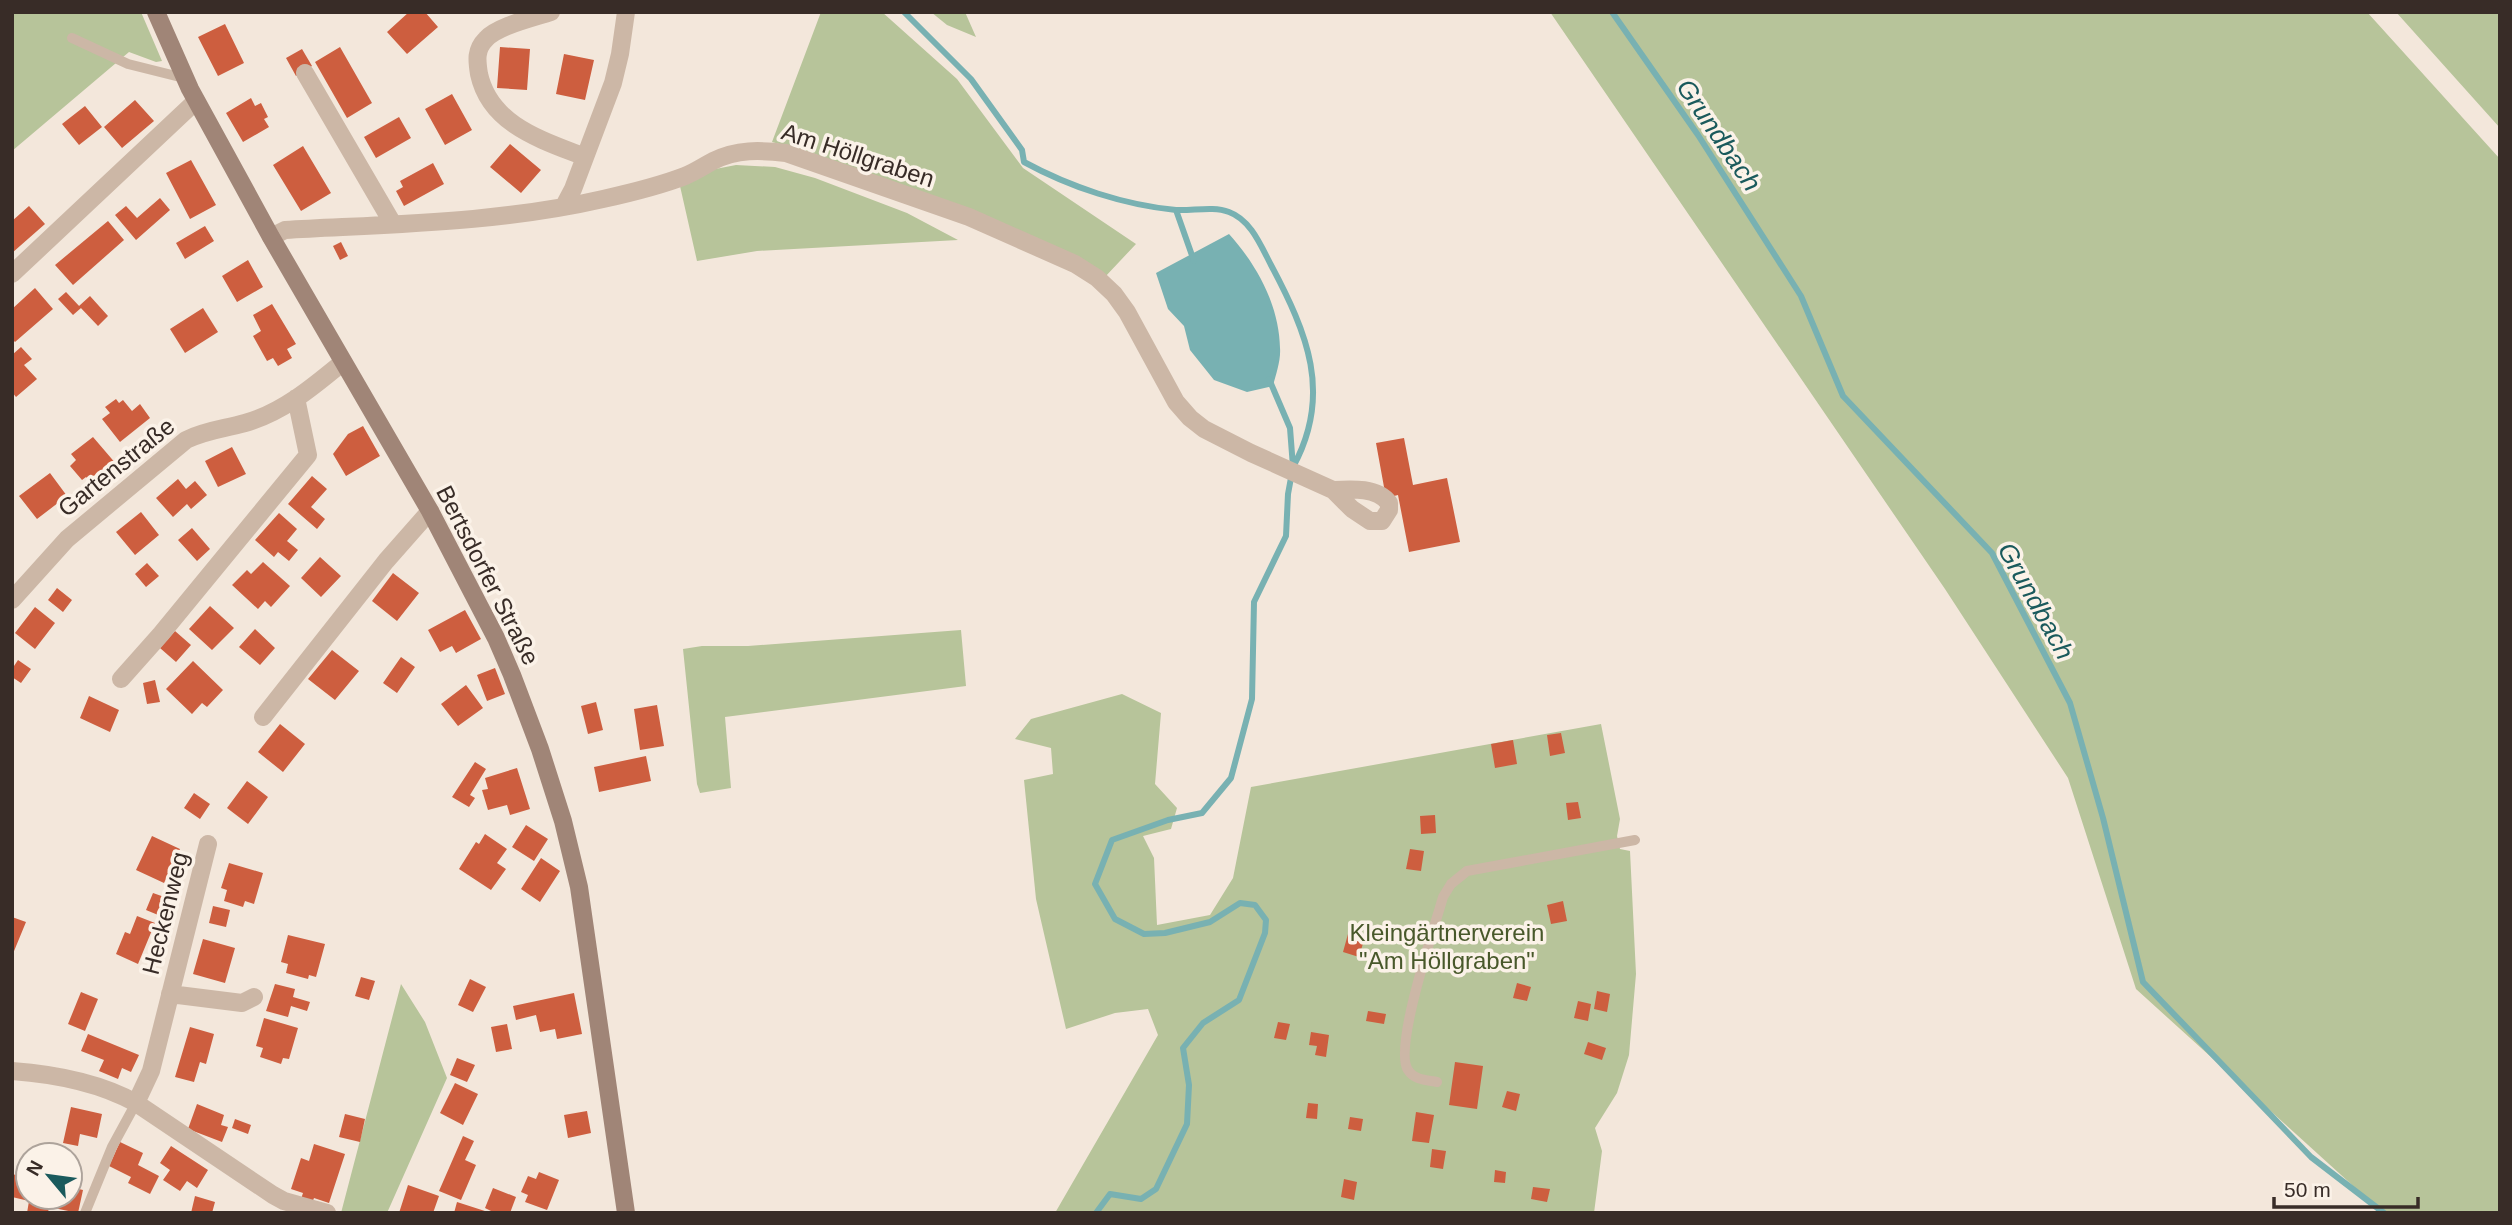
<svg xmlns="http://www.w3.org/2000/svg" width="2512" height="1225" font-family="Arial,sans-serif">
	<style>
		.green { fill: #b7c49a }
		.water { fill: #78b1b2 }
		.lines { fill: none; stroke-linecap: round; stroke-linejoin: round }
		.stream { stroke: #78b1b2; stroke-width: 6 }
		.building { fill: #cd5e3f }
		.service { stroke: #ccb7a6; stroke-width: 10 }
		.minor { stroke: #ccb7a6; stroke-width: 18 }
		.secondary { stroke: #a08577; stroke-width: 18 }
		.labels { text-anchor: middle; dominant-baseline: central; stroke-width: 7; stroke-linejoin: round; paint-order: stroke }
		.street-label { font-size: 24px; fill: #382c27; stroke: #fbf2e8 }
		.park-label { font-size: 24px; fill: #48582a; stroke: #fbf2e8 }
		.water-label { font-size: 26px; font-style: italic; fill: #1a5a5c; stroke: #fbf2e8 }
	</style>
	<rect width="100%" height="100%" fill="#f3e7db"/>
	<path class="green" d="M12,12H141L162,61L156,62L129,52L12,151Z
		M821,12H882L957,79L1023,168L1136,244L1104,278L815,154L772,142Z
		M931,12H965L976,37L947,25Z
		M1550,12H2367L2500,159V1213H2383L2136,989L2068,778L1945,589Z
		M2396,12H2500V128Z
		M736,165L775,167L815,178L907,213L958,240L757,251L697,261L680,186L705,171Z
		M961,630L966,686L725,717L731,788L700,793L697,784L683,649L702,646H748Z
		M1122,694L1161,713L1155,784L1177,808L1171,829L1143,836L1154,858L1157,925L1210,915L1233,878L1251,787L1601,724L1620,819L1617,836L1620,849L1630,851L1636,974L1629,1055L1617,1093L1595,1128L1602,1151L1594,1213H1055L1158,1035L1148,1009L1115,1013L1066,1029L1036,899L1024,780L1053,774L1051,748L1015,739L1031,719Z
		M401,984L425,1022L447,1078L387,1213H341Z"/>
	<path class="water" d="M1229,234C1257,265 1279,305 1280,348C1281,360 1276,374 1273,386L1247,392L1214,380L1190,350L1184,326L1168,309L1156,273Z"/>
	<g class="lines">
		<path class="stream" d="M904,12L971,79L1022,150L1024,162C1070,187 1124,205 1176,210C1193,211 1213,206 1229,212C1251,220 1261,246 1271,265C1307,333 1333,394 1293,467
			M1612,12L1698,135L1801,296L1843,396L1992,553L2070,703L2103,818L2143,982L2311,1157L2384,1213
			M1176,210L1194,261
			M1096,1213L1110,1194L1141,1199L1156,1189L1187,1124L1189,1085L1183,1048L1203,1023L1239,1000L1265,933L1266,920L1255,905L1240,903L1210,922L1165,933L1144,934L1115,919L1095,884L1112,840L1168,820L1202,813L1231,778L1252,699L1254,602L1286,536L1288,494L1293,467L1290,428L1269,379"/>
	</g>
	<path class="building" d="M409,12H425L438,27L407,54L387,32Z
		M225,24L244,63L218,76L198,37Z
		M340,47L372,103L347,118L315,62Z
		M500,47L530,49L527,90L497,88Z
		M302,49L312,66L296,76L286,58Z
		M564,54L594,60L585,100L556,94Z
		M452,94L472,130L445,145L425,109Z
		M251,98L255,106L261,103L268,117L264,119L269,127L243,142L226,113Z
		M135,100L154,121L122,148L104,127Z
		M85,106L102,127L79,145L62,124Z
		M399,117L411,138L376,158L364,137Z
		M510,144L541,170L521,193L490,167Z
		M303,146L331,193L301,211L273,165Z
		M191,160L216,205L190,219L166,173Z
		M433,163L444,184L404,206L396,191L403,187L400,181Z
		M160,198L170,210L136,240L115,215L126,206L137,218Z
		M29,206L45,224L12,253V221Z
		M108,221L124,240L73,285L55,265Z
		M205,226L214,241L185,259L176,243Z
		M341,242L348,256L340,260L333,246Z
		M248,260L263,287L237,302L222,276Z
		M35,288L53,309L15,342L12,339V309Z
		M66,292L81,308L73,315L58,299Z
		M90,296L108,316L98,326L79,306Z
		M272,304L296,344L287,349L292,358L278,366L273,358L267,361L253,336L261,331L253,315Z
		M203,308L218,332L185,353L170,329Z
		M21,347L32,359L24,365L37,379L16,397L12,392V355Z
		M116,399L119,403L123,400L132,411L140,404L150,418L120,442L102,419L110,413L105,407Z
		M363,426L380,456L346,476L333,454L348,434Z
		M93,437L117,465L93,485L86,477L82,480L70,466L76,460L71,454Z
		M1404,438L1413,485L1447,478L1460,542L1409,552L1398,495L1386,498L1376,443Z
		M232,447L246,474L218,487L205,461Z
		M50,473L67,496L37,519L19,496Z
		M312,476L327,489L311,507L325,519L317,529L288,504Z
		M178,479L186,489L195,481L207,495L191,509L187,504L173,517L156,498Z
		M141,512L159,535L135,555L116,532Z
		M279,513L297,529L287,541L298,550L289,561L278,552L274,557L255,540Z
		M192,528L210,549L197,561L178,540Z
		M320,557L341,576L321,597L301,578Z
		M263,562L290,586L271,607L265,601L258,609L232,585L247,570L251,574Z
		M147,563L159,576L146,587L135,574Z
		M393,573L419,593L397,621L372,601Z
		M57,588L72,600L63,612L48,600Z
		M210,606L234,628L212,650L189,629Z
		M35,607L55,623L35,649L15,633Z
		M465,610L481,639L456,653L452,646L440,652L428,630Z
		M255,629L275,648L260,665L239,647Z
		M175,631L191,645L176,662L160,648Z
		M332,650L359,671L335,700L308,679Z
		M401,657L415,667L397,693L383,683Z
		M18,660L31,669L21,683L12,677V669Z
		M193,661L223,690L207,707L202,703L192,714L166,689Z
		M495,668L505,694L487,701L477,675Z
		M155,680L160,702L147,704L143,683Z
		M466,685L483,708L458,726L441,704Z
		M89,696L119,710L110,732L80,718Z
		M596,702L603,730L588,734L581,706Z
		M657,705L664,746L640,750L634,709Z
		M280,724L305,744L283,772L258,752Z
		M1561,733L1565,753L1550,756L1547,735Z
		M1513,740L1517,764L1495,768L1491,744Z
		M646,756L651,781L599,792L594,767Z
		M475,762L486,769L470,795L475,798L469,807L452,797Z
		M517,768L530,809L510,815L507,805L488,810L482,790L488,789L485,778Z
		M247,781L268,797L248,824L227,808Z
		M194,793L210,804L200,819L184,808Z
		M1578,802L1581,818L1568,820L1566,803Z
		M1435,815L1436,833L1421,834L1420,816Z
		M526,825L548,839L534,861L512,847Z
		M485,834L507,849L497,863L506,869L491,890L459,869L476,842L479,844Z
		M152,836L180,849L164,883L136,870Z
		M1410,849L1424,851L1421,871L1406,869Z
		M541,858L560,871L540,902L521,889Z
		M229,863L263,873L254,904L245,901L243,907L224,901L227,890L221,888Z
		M153,893L170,899L163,917L146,910Z
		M1563,901L1567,921L1551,924L1547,905Z
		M213,906L230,910L226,927L209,923Z
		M137,916L155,923L138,964L116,954L125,932L130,934Z
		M12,917L26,922L12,956Z
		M1348,934L1364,940L1359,957L1343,952Z
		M288,935L325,944L316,977L309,975L308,979L286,973L288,964L281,962Z
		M203,939L235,948L225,983L193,974Z
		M361,977L375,981L369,1000L355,996Z
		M470,979L486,987L473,1012L458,1005Z
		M1517,983L1531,987L1527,1001L1513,998Z
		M275,984L295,989L293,997L310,1002L307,1011L291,1006L288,1017L266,1011Z
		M1597,991L1610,994L1607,1012L1594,1009Z
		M81,992L98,999L85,1031L68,1024Z
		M574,993L582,1034L557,1039L555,1029L540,1032L536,1015L516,1020L513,1006Z
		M1578,1001L1591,1004L1588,1021L1574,1018Z
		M1368,1011L1386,1014L1384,1024L1366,1021Z
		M264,1018L298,1028L289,1059L283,1058L281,1064L260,1057L263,1048L256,1046Z
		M1278,1022L1290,1024L1286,1040L1274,1038Z
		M507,1024L512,1049L496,1052L491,1027Z
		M190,1027L214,1034L206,1064L200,1062L194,1082L175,1077Z
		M1311,1032L1329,1035L1326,1057L1315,1055L1317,1046L1309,1045Z
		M88,1034L139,1055L131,1072L122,1068L118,1079L99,1071L104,1060L81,1051Z
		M1588,1042L1606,1048L1602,1060L1584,1054Z
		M457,1058L475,1065L467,1082L450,1075Z
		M1455,1062L1483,1066L1477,1109L1449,1105Z
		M455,1083L478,1094L463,1125L440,1113Z
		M1507,1091L1520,1094L1516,1111L1502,1107Z
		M1308,1103L1318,1104L1317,1119L1306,1118Z
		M197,1104L224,1115L221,1125L228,1127L222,1142L188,1129Z
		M71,1107L102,1114L97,1138L80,1134L78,1146L63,1143Z
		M587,1111L591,1133L568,1138L564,1115Z
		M1416,1112L1434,1115L1429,1143L1412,1141Z
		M345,1114L365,1119L360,1142L339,1137Z
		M1350,1117L1363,1119L1361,1131L1348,1129Z
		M235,1119L251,1125L248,1134L232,1128Z
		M463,1136L474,1141L465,1160L476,1165L461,1200L439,1191Z
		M120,1142L143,1153L138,1165L159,1176L150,1194L128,1183L131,1177L109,1166Z
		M314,1144L345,1154L329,1203L314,1198L312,1203L301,1199L303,1193L291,1189L301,1158L309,1161Z
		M171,1146L208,1170L197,1188L187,1181L180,1191L163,1180L170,1170L160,1163Z
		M1432,1149L1446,1151L1443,1169L1430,1167Z
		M1495,1170L1506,1172L1505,1183L1494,1182Z
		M539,1172L559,1180L547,1210L525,1202L528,1195L521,1192L528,1176L536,1179Z
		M12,1174L28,1178V1197H70V1187L83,1190L78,1213L49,1207L48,1213H27L29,1201L12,1197Z
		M1344,1179L1357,1182L1354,1200L1341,1197Z
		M408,1185L439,1196L433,1213H399Z
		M1533,1187L1550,1189L1547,1202L1531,1199Z
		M493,1188L516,1197L510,1213H495L485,1208Z
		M195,1196L215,1202L212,1213H191Z
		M457,1202L488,1212V1213H454Z"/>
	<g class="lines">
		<path class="service" d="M72,38L128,64L184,78
			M1437,1082C1427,1080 1414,1080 1408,1070C1393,1048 1435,926 1443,897L1451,884L1467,871L1635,840
			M85,1213L112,1147L136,1103"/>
		<path class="minor" d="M551,12C533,18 498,26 486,39C475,50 477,61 479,74C490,125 542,140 585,157
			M305,73L393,224
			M564,206L573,189L613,83L620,54L626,12
			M271,237L285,230C391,224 499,223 603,199C630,193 659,186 685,176C695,172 704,166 713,161C737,149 760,150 786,153L969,217L1075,264L1097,278L1114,294L1127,312L1176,402L1190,418L1204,429L1251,453L1333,490L1352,509L1370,521H1382L1389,510V503C1377,487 1351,489 1333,490
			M12,274L196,101
			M12,600L67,539L186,440C206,430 224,429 245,423C282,413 314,386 343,362
			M121,679L161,634L308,455L296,398
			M263,717L386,561L430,511
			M170,994L242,1003L254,997
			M12,1071C53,1074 100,1083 136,1103L273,1195L284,1201L327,1213
			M136,1103L151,1071L208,844"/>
		<path class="secondary" d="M156,12L190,89L271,237L430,511L496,638L512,675L540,749L563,821L579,887L626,1213"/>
	</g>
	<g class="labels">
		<g class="street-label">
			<text transform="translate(858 155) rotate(18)">Am Höllgraben</text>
			<text transform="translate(116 467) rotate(-39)">Gartenstraße</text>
			<text transform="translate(488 575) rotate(63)">Bertsdorfer Straße</text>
			<text transform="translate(165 913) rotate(-76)">Heckenweg</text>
		</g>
		<g class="park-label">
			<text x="1447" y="932">Kleingärtnerverein<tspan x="1447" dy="28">"Am Höllgraben"</tspan></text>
		</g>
		<g class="water-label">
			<text transform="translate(1719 135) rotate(56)">Grundbach</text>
			<text transform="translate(2036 601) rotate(61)">Grundbach</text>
		</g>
	</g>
	<rect width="2512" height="1225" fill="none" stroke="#382c27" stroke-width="28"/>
	<g transform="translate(49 1176) rotate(299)"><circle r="33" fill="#fbf2e8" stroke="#ada39b" stroke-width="2"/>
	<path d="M0-5L12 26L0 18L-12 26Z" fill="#1a5a5c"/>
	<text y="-10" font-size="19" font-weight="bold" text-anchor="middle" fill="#382c27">N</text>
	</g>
	<path d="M2274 1197v10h144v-10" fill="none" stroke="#382c27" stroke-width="3.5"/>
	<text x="2284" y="1197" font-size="21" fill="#382c27" stroke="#fbf2e8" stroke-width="5" paint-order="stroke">50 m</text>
</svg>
